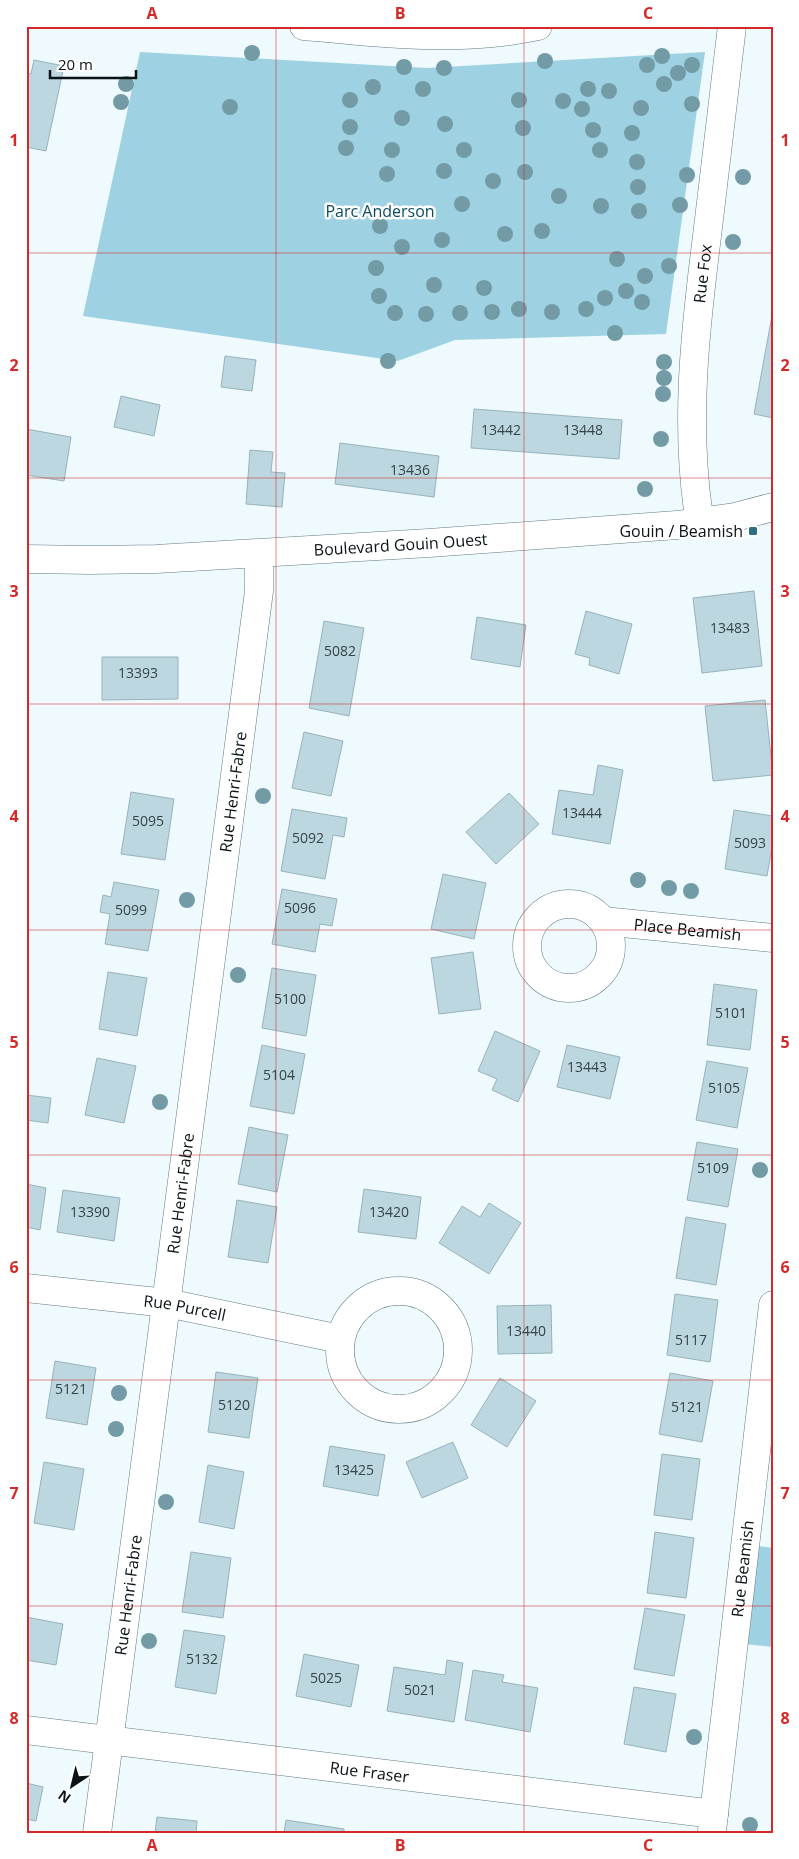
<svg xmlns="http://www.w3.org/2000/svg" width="799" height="1859" font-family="'Open Sans',sans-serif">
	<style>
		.green { fill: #9ed2e3 }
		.building { fill: #bcd7e0; stroke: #98b2bb }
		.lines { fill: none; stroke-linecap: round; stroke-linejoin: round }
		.minor-casing { stroke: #627b83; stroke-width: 29 }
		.minor { stroke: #fff; stroke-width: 28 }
		.tree { fill: #729ba6 }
		.grid { fill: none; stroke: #d62828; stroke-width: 1; stroke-opacity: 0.55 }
		.poi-dot { fill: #2e6f82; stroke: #fff; stroke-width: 2 }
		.labels { text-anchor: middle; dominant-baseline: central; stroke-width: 5; stroke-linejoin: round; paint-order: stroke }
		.number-label { font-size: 14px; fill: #364448 }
		.park-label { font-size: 16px; fill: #0b4d5e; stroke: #fff }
		.street-label { font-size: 16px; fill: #0a1316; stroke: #fff }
		.poi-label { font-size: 16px; fill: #0a1316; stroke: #fff; text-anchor: end }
		.neatline { fill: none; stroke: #d62828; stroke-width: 2 }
		.grid-label { font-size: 16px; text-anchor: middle; font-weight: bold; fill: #d62828 }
	</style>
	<rect width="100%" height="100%" fill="#effafe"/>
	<path class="green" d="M140,52L427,68L705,52L666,334L455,340L398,361L83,316Z
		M745,1544L773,1548V1647L734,1643Z"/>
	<path class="building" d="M34,60L64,66L46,151L26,147V73L31,74Z
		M773,310V418L754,414Z
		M225,356L256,360L252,391L221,387Z
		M121,396L160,405L154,436L114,427Z
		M474,409L622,420L619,459L471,448Z
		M26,429L71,437L64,481L26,475Z
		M340,443L439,456L434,497L335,484Z
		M250,450L273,452L271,472L285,473L282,507L246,504Z
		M754,591L762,666L702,673L693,598Z
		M586,611L632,624L619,674L589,665L590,658L575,654Z
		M477,617L526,625L520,667L471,659Z
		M324,621L364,628L349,716L309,708Z
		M102,657H178V699L102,700Z
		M765,700L773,775L713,781L705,706Z
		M304,732L343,741L331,796L292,788Z
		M598,765L623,770L610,844L552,834L559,790L593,795Z
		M131,792L174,799L165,860L121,854Z
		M509,793L539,824L496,864L466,832Z
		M292,809L347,818L344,837L333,835L325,879L281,871Z
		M734,810L773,816V842L767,876L725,869Z
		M443,874L486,883L474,939L431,929Z
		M114,882L159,890L148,951L105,944L110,914L100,912L103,895L111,897Z
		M282,889L337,899L332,926L320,924L315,952L272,944Z
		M473,952L481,1009L439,1014L431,958Z
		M272,968L316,975L306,1036L262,1028Z
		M108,972L147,978L137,1036L99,1029Z
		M714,984L757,990L750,1050L707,1045Z
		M495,1031L540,1051L518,1102L492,1090L497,1079L478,1071Z
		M262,1045L305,1054L294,1114L250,1106Z
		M567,1045L620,1057L610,1099L557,1087Z
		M97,1058L136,1066L124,1123L85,1115Z
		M707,1061L748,1068L737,1128L696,1120Z
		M26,1095L51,1098L48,1123L26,1120Z
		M249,1127L288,1135L277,1192L238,1184Z
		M697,1142L738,1149L728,1207L687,1200Z
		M26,1184L46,1188L40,1230L26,1227Z
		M364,1189L421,1197L416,1239L358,1232Z
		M63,1190L120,1198L114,1241L57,1232Z
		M237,1200L277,1207L268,1263L228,1257Z
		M489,1203L521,1223L489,1274L439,1243L462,1206L480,1217Z
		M686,1217L726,1224L716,1285L676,1278Z
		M675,1294L718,1300L710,1362L667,1355Z
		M551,1305L552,1353L498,1354L497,1306Z
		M55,1361L96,1368L87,1425L46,1418Z
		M216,1372L258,1378L249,1438L208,1432Z
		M670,1373L713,1381L702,1442L659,1434Z
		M500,1378L536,1401L507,1447L471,1425Z
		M453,1442L468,1478L422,1498L406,1462Z
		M330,1446L385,1455L378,1496L323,1486Z
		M662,1454L700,1459L692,1520L654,1515Z
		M44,1462L84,1469L74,1530L34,1523Z
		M208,1465L244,1472L234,1529L199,1522Z
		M655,1532L694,1538L686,1598L647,1593Z
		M191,1552L231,1558L223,1618L182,1612Z
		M645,1608L685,1615L674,1676L634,1669Z
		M26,1617L63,1624L56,1665L26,1660Z
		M184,1630L225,1636L216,1694L175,1687Z
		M304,1654L359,1665L351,1707L296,1696Z
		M447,1660L463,1663L454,1722L387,1711L394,1667L445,1675Z
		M473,1670L504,1675L502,1682L538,1688L530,1732L465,1720Z
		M634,1687L676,1694L666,1752L624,1744Z
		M26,1783L43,1787L36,1821L26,1819Z
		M157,1817L197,1821L196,1833H155Z
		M286,1820L344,1829V1833H284Z"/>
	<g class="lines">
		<g class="minor-casing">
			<g id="minor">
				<path d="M304,26C366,32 429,39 492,33C507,32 523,29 538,26"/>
				<path id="s1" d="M700,523C684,427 695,331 707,236C715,166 724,96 732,26"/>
				<path id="s2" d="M26,559L91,560L156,559L429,543L677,525L735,517L773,507"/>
				<circle cx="569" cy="946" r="42"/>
				<path id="s3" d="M603,921L773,938"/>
				<path id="s4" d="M26,1288L167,1303L340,1339"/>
				<circle cx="399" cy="1350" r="59"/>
				<path id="s5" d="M26,1730L714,1814"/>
				<path id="s6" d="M712,1831L773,1305"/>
				<path id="s7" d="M97,1833L259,591V554"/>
			</g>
		</g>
		<use href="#minor" class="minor"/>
	</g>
	<g class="tree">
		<circle cx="252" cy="53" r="8"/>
		<circle cx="662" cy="56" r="8"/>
		<circle cx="545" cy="61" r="8"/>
		<circle cx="647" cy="65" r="8"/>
		<circle cx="692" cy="65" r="8"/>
		<circle cx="404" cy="67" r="8"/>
		<circle cx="444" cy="68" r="8"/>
		<circle cx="678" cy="73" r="8"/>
		<circle cx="126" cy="84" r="8"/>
		<circle cx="664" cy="84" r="8"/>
		<circle cx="373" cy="87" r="8"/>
		<circle cx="423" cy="89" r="8"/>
		<circle cx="588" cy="89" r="8"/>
		<circle cx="609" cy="91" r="8"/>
		<circle cx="350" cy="100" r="8"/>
		<circle cx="519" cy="100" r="8"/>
		<circle cx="563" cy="101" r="8"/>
		<circle cx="121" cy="102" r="8"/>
		<circle cx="692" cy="104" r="8"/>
		<circle cx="230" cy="107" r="8"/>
		<circle cx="641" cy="108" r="8"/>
		<circle cx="582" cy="109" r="8"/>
		<circle cx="402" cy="118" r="8"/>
		<circle cx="445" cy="124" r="8"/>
		<circle cx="350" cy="127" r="8"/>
		<circle cx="523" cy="128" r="8"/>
		<circle cx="593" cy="130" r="8"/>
		<circle cx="632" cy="133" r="8"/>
		<circle cx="346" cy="148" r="8"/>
		<circle cx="392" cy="150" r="8"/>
		<circle cx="464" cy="150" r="8"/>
		<circle cx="600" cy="150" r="8"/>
		<circle cx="637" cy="162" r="8"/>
		<circle cx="444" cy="171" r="8"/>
		<circle cx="525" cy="172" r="8"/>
		<circle cx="387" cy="174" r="8"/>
		<circle cx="687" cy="175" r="8"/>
		<circle cx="743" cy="177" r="8"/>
		<circle cx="493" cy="181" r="8"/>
		<circle cx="638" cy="187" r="8"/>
		<circle cx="559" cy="196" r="8"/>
		<circle cx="462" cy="204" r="8"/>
		<circle cx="680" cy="205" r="8"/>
		<circle cx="601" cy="206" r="8"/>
		<circle cx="639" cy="211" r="8"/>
		<circle cx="380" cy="226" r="8"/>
		<circle cx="542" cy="231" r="8"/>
		<circle cx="505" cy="234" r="8"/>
		<circle cx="442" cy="240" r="8"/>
		<circle cx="733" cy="242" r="8"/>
		<circle cx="402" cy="247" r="8"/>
		<circle cx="617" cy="259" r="8"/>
		<circle cx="669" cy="266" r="8"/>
		<circle cx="376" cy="268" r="8"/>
		<circle cx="645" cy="276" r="8"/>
		<circle cx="434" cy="285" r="8"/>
		<circle cx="484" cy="288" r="8"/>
		<circle cx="626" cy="291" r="8"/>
		<circle cx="379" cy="296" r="8"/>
		<circle cx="605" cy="298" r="8"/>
		<circle cx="642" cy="302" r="8"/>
		<circle cx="519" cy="309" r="8"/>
		<circle cx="586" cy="309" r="8"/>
		<circle cx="492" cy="312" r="8"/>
		<circle cx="552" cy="312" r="8"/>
		<circle cx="395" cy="313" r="8"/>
		<circle cx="460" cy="313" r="8"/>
		<circle cx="426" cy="314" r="8"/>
		<circle cx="615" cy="333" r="8"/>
		<circle cx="388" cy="361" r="8"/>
		<circle cx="664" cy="362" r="8"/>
		<circle cx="664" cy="378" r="8"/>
		<circle cx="663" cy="394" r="8"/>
		<circle cx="661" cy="439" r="8"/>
		<circle cx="645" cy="489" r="8"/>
		<circle cx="263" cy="796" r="8"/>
		<circle cx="638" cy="880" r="8"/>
		<circle cx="669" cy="888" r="8"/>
		<circle cx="691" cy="891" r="8"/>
		<circle cx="187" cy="900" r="8"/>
		<circle cx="238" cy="975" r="8"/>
		<circle cx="160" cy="1102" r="8"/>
		<circle cx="760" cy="1170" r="8"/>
		<circle cx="119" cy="1393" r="8"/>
		<circle cx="116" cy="1429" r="8"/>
		<circle cx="166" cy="1502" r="8"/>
		<circle cx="149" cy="1641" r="8"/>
		<circle cx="694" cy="1737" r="8"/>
		<circle cx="750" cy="1825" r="8"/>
	</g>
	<path class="grid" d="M276,26V1833M524,26V1833M26,253H773M26,478H773M26,704H773M26,930H773M26,1155H773M26,1380H773M26,1606H773"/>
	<rect class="poi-dot" x="748" y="526" width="10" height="10" rx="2.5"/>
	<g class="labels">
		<g class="number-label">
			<text x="501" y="429">13442</text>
			<text x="583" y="429">13448</text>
			<text x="410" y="469">13436</text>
			<text x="730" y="627">13483</text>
			<text x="340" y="650">5082</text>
			<text x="138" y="672">13393</text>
			<text x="582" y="812">13444</text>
			<text x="148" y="820">5095</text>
			<text x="308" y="837">5092</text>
			<text x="750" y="842">5093</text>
			<text x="300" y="907">5096</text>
			<text x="131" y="909">5099</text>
			<text x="290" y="998">5100</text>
			<text x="731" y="1012">5101</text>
			<text x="587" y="1066">13443</text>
			<text x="279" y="1074">5104</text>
			<text x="724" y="1087">5105</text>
			<text x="713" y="1167">5109</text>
			<text x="90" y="1211">13390</text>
			<text x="389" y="1211">13420</text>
			<text x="526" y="1330">13440</text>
			<text x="691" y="1339">5117</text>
			<text x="71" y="1388">5121</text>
			<text x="234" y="1404">5120</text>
			<text x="687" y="1406">5121</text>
			<text x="354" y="1469">13425</text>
			<text x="202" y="1658">5132</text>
			<text x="326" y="1677">5025</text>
			<text x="420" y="1689">5021</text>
		</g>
		<g class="park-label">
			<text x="380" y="211">Parc Anderson</text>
		</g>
		<g class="street-label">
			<text stroke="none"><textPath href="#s1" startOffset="250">Rue Fox</textPath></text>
			<text stroke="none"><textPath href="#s2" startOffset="375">Boulevard Gouin Ouest</textPath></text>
			<text stroke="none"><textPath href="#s7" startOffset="1050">Rue Henri-Fabre</textPath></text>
			<text stroke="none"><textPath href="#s3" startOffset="85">Place Beamish</textPath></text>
			<text stroke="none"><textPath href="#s7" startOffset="645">Rue Henri-Fabre</textPath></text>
			<text stroke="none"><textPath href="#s4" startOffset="160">Rue Purcell</textPath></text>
			<text stroke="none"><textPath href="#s6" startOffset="264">Rue Beamish</textPath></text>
			<text stroke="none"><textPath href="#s7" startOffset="240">Rue Henri-Fabre</textPath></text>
			<text stroke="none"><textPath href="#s5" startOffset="346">Rue Fraser</textPath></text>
		</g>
		<g class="poi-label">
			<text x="743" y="531">Gouin / Beamish</text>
		</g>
	</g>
	<rect width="799" height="1859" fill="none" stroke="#ffffff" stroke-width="55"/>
	<g transform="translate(72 1786) rotate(215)" stroke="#ffffff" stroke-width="4" paint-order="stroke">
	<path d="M0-4L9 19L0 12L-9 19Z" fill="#0a1316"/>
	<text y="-8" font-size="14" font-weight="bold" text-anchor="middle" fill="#0a1316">N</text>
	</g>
	<path d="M50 70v8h86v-8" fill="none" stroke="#0a1316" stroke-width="2.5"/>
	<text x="58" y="70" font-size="15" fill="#0a1316" stroke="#ffffff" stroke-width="4" paint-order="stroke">20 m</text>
	<rect x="28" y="28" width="744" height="1804" class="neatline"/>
	<g class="grid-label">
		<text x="152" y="19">A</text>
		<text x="400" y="19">B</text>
		<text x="648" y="19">C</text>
		<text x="14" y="146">1</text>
		<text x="785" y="146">1</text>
		<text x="14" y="371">2</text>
		<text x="785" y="371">2</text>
		<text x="14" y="597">3</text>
		<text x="785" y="597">3</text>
		<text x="14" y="822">4</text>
		<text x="785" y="822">4</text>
		<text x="14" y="1048">5</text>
		<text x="785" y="1048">5</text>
		<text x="14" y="1273">6</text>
		<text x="785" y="1273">6</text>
		<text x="14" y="1499">7</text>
		<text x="785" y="1499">7</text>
		<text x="14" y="1724">8</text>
		<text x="785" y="1724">8</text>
		<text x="152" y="1851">A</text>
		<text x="400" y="1851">B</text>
		<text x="648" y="1851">C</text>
	</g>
</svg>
